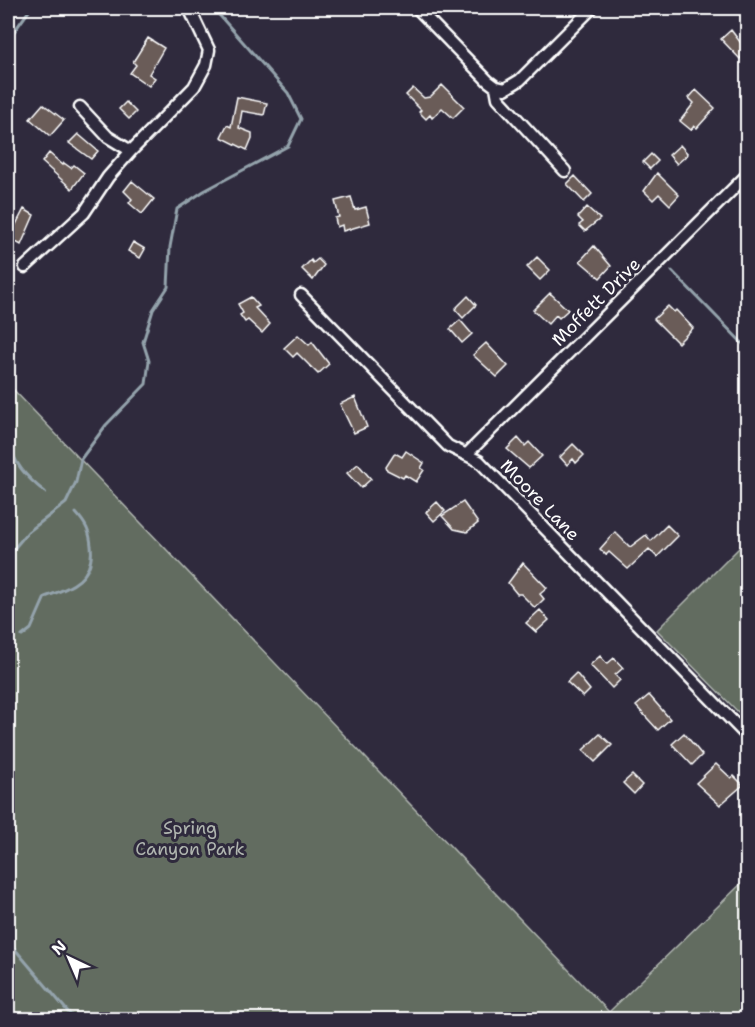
<svg xmlns="http://www.w3.org/2000/svg" width="755" height="1027" font-family="'Shantell Sans',sans-serif">
	<style>
		.green { fill: #626c61; stroke: #b0b6b0; stroke-width: 1.5 }
		.lines { fill: none; stroke-linecap: round; stroke-linejoin: round }
		.stream { stroke: #94a3ac; stroke-width: 3 }
		.building { fill: #6a5b58; stroke: #fff; stroke-width: 1.5 }
		.minor-casing { stroke: #fff; stroke-width: 15 }
		.minor { stroke: #2f2a3d; stroke-width: 10 }
		.labels { text-anchor: middle; dominant-baseline: central; stroke-width: 6; stroke-linejoin: round; paint-order: stroke }
		.street-label { font-size: 18px; fill: #fff; stroke: #2f2a3d }
		.park-label { font-size: 18px; fill: #b0b6b0; stroke: #2f2a3d }
	</style>
	<rect width="100%" height="100%" fill="#2f2a3d"/>
	<filter id="ink" filterUnits="userSpaceOnUse"><feTurbulence type="fractalNoise" baseFrequency=".0167" numOctaves="2"/><feDisplacementMap in="SourceGraphic" scale="12" xChannelSelector="R" yChannelSelector="G"/><feConvolveMatrix kernelMatrix="1 2 1 2 8 2 1 2 1" color-interpolation-filters="sRGB"/></filter>
	<g filter="url(#ink)">
		<path class="green" d="M8,384L609,1012L747,878V1019H8Z
			M747,540V721L657,630Z"/>
		<g class="lines">
			<path class="stream" d="M8,40L31,8
				M672,271L748,349
				M8,439C13,463 26,477 45,492
				M8,551H12L28,532L66,503L76,482L81,459L106,425L146,384L149,361L143,342L153,310L168,287L170,247L177,209L204,191L288,146L301,119L288,93L213,8
				M22,636L31,629L45,597C71,588 95,578 91,546C90,532 86,524 76,513
				M8,941L75,1020"/>
		</g>
		<path class="building" d="M731,30L747,51L740,59L721,39Z
			M148,38L164,48L149,74L155,78L149,86L130,73L136,65L133,62Z
			M442,85L464,107L453,118L442,108L432,118L430,115L426,119L419,112L421,110L406,95L413,88L424,98L430,97Z
			M696,90L715,108L697,128L694,126L691,130L680,121L694,103L689,98Z
			M237,97L267,103L264,115L242,111L239,128L252,133V138L247,150L221,137L227,125L231,127Z
			M126,102L136,112L129,119L119,109Z
			M43,104L64,120L50,136L30,119Z
			M78,134L98,151L91,159L69,143Z
			M680,145L688,154L677,164L669,155Z
			M49,153L63,165L64,163L71,168L74,165L84,173L72,189L42,162Z
			M651,154L658,161L650,169L643,162Z
			M657,173L679,195L670,205L659,194L653,200L644,191Z
			M575,176L592,194L584,202L567,184Z
			M132,181L154,199L142,214L129,203L132,199L124,191Z
			M351,197L355,210L366,207L370,223L343,231L342,225L337,227L335,218L339,217L335,201Z
			M587,207L600,219L585,231L579,225L583,222L578,217Z
			M24,209L34,215L21,245L9,238Z
			M133,242L145,249L140,258L128,251Z
			M594,246L611,266L600,278L580,261Z
			M537,257L550,270L540,280L527,267Z
			M318,259L324,265L313,280L302,269L311,260L313,263Z
			M550,293L568,310L559,318L556,315L548,324L533,310Z
			M468,296L476,305L463,318L455,309Z
			M251,297L259,306L255,308L270,324L262,333L248,320L245,322L240,315L243,313L238,304Z
			M668,306L674,312L676,310L693,328L678,343L654,319Z
			M460,320L472,334L462,343L450,329Z
			M298,335L309,345L312,342L329,364L318,374L297,353L293,357L284,348Z
			M486,343L508,366L497,377L473,355Z
			M355,397L367,427L354,433L340,404Z
			M518,438L525,446L529,442L542,456L529,468L507,449Z
			M573,444L584,455L576,463L573,459L567,465L560,457Z
			M406,451L424,463L421,468L424,470L416,482L405,475L403,478L387,470L386,467L395,453L402,457Z
			M358,464L371,479L361,488L347,473Z
			M437,502L445,511L434,521L426,512Z
			M463,502L478,523L467,532L454,529L442,516Z
			M667,525L678,536L657,557L649,549L628,569L609,552L606,555L600,549L615,532L630,547L646,535L651,541Z
			M523,563L547,588L540,594L544,599L535,608L521,594H517L508,583Z
			M540,610L549,620L536,632L526,623Z
			M600,656L607,664L614,658L623,668L615,675L620,680L612,688L590,665Z
			M576,673L590,690L583,697L567,682Z
			M649,695L670,719L658,730L636,706Z
			M684,733L702,755L692,765L672,744Z
			M600,734L612,745L595,762L583,750Z
			M716,764L731,778L734,776L743,785L720,805L696,783Z
			M632,775L642,785L634,794L623,783Z"/>
		<g class="lines">
			<g class="minor-casing">
				<path id="minor" d="M417,8L488,81L496,87L505,89L520,80L592,8
					M496,87L498,98L565,171
					M80,107L108,137L131,151
					M25,267L84,213L108,177L131,151L194,87L206,65L209,50L189,8
					M301,295L448,446L479,461L748,737
					M467,454L748,174"/>
			</g>
			<use href="#minor" class="minor"/>
		</g>
	</g>
	<g class="labels">
		<g class="street-label">
			<text transform="translate(596 302) rotate(-45)">Moffett Drive</text>
			<text transform="translate(540 500) rotate(46)">Moore Lane</text>
		</g>
		<g class="park-label">
			<text x="190" y="828">Spring<tspan x="190" dy="21">Canyon Park</tspan></text>
		</g>
	</g>
	<rect width="755" height="1027" fill="none" stroke="#2f2a3d" stroke-width="30"/>
	<rect x="15" y="15" width="725" height="997" fill="none" stroke="#fff" stroke-width="2" filter="url(#ink)"/>
	<g transform="translate(69 958) rotate(316)" stroke="#2f2a3d" stroke-width="4.5" paint-order="stroke">
	<path d="M0-4.5L10 22L0 15L-10 22Z" fill="#ffffff"/>
	<text y="-9" font-size="16" font-weight="bold" text-anchor="middle" fill="#ffffff">N</text>
	</g>
</svg>
